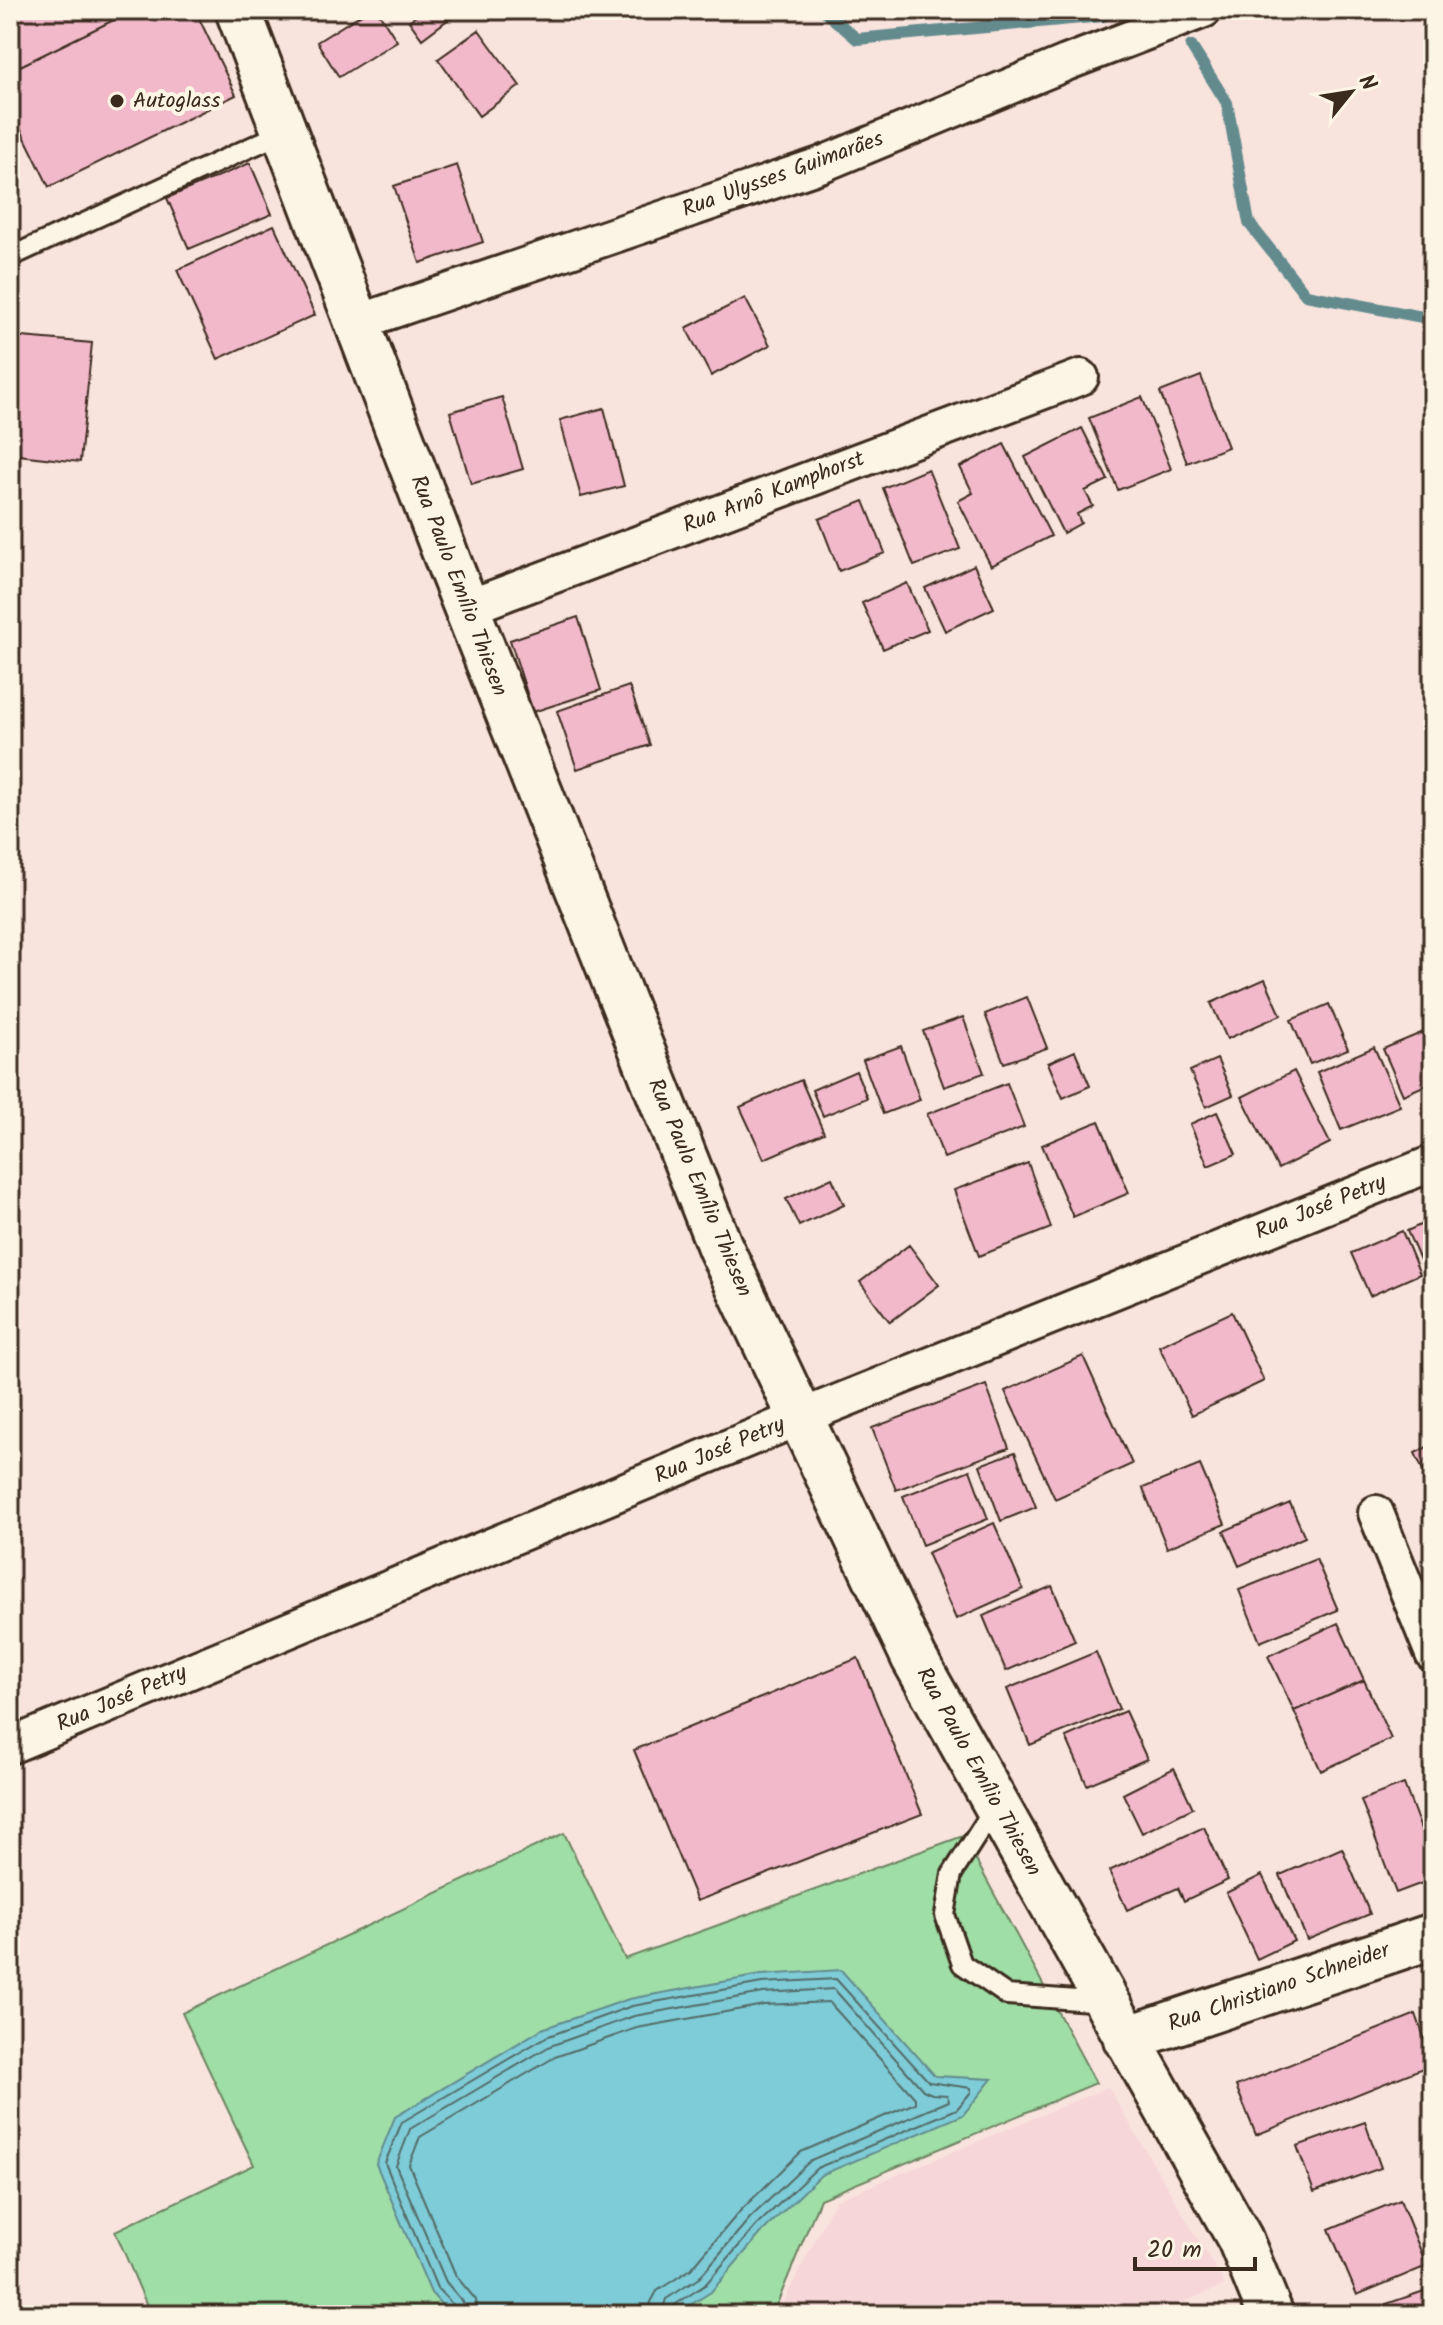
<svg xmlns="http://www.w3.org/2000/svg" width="1443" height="2325" font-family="Kalam,sans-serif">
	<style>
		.built { fill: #f7d6d8 }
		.green { fill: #9fdea6; stroke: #6d8462; stroke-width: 2 }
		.water { fill: #7dccd8; stroke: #638b8e; stroke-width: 2 }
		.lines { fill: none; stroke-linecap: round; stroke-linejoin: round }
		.shore { stroke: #556b68; stroke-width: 2 }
		.stream { stroke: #638b8e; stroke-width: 12 }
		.building { fill: #f2b9cb; stroke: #3b2a1e; stroke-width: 2 }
		.lane-casing { stroke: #3b2a1e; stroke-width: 24 }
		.street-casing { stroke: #3b2a1e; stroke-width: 40 }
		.secondary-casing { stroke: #3b2a1e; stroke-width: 50 }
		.lane { stroke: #fcf5e5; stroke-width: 18 }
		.street { stroke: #fcf5e5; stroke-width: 34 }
		.secondary { stroke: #fcf5e5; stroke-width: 44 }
		.poi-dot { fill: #3b2a1e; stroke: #fcf5e5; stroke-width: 3 }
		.labels { text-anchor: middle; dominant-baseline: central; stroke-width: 8; stroke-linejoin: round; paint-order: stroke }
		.poi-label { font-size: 22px; fill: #3b2a1e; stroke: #fcf5e5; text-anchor: start }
		.street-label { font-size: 22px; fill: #3b2a1e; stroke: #fcf5e5 }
	</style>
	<rect width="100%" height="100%" fill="#f9e3dd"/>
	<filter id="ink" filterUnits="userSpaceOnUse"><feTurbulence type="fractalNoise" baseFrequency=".0125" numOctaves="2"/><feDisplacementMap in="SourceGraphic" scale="16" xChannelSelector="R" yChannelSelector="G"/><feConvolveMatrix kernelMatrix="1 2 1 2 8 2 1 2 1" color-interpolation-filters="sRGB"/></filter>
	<g filter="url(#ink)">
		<path class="built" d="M1108,2087L1225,2285L1150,2315H751L784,2301L835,2201Z"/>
		<path class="green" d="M564,1833L625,1959L963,1836L1096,2083L820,2199L777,2304L750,2315H151L115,2231L254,2165L182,2013Z"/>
		<path class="water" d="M841,1970L935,2076L992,2079L963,2115L821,2175L763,2231L711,2292L674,2315H451L431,2293L376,2164L395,2117L542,2029L629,1999L761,1975Z"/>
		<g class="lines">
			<path class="shore" d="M456,2315L455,2307L437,2288L385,2163L402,2122L546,2037L632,2006L762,1983L836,1979L929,2082L971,2088V2092L957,2109L817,2168L757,2225L705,2285L673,2306L671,2315
				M466,2315L463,2302L446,2282L396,2166L410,2129L550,2046L634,2016L763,1993L834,1989L923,2090L932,2094L947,2095L949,2101L811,2160L750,2218L699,2278L666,2299L661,2315
				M478,2315L476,2300L456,2276L409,2165L420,2137L555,2057L637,2028L764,2005L829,2002L915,2098V2103L801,2152L741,2210L691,2269L657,2291L651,2302L649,2315"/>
			<path class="stream" d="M823,10L857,39L1103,16
				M1191,46L1227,103L1249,223L1306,295L1433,319"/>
		</g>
		<path class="building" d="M10,10H134L10,71Z
			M134,10H195L236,95L49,187L10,107V71Z
			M368,10H377L397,41L339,77L317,42Z
			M424,10H450L454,15L422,39L409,21Z
			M479,30L520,86L479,116L438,59Z
			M250,163L272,214L189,249L167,198Z
			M457,165L483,242L420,263L394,186Z
			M274,225L315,315L218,359L177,270Z
			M745,298L770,345L711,376L686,328Z
			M10,336L92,343L80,462L10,454Z
			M1201,376L1228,447L1187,463L1160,392Z
			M502,397L523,469L471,484L450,412Z
			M1142,397L1171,469L1118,490L1089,418Z
			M604,408L624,486L581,497L560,420Z
			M1082,428L1108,480L1085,491L1093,506L1077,514L1081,523L1063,533L1025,457Z
			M1004,444L1051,536L991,566L958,501L973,493L960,467Z
			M928,469L960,549L914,566L883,488Z
			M864,501L885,553L839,571L819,519Z
			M974,565L994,608L945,631L925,588Z
			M907,583L928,630L883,649L862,603Z
			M578,617L601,690L533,712L510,640Z
			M629,686L650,745L577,769L557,711Z
			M1265,979L1281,1015L1227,1039L1211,1003Z
			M1027,997L1047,1048L1004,1063L985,1014Z
			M1329,1004L1348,1049L1310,1064L1291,1020Z
			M963,1017L984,1073L944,1087L923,1031Z
			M1433,1028V1082L1403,1095L1383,1049Z
			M901,1046L920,1100L883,1114L863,1060Z
			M1374,1047L1400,1106L1341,1130L1317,1072Z
			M1075,1051L1090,1086L1063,1098L1048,1063Z
			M1217,1059L1233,1095L1206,1107L1190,1071Z
			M856,1071L867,1098L823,1116L812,1090Z
			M1294,1071L1330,1143L1278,1169L1242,1097Z
			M801,1080L824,1133L764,1159L740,1107Z
			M1007,1083L1024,1127L944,1158L927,1114Z
			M1217,1112L1236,1154L1208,1166L1190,1124Z
			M1099,1121L1129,1193L1073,1217L1042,1145Z
			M1028,1163L1051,1228L979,1256L954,1190Z
			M832,1178L844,1205L799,1226L786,1199Z
			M1433,1219V1289L1407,1231Z
			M1402,1231L1420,1274L1370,1296L1351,1253Z
			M909,1245L939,1285L890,1322L860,1282Z
			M1232,1312L1264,1381L1192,1415L1159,1346Z
			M1083,1356L1132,1464L1055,1499L1005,1391Z
			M986,1385L1009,1448L896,1490L872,1428Z
			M1433,1444V1492L1415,1453Z
			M1015,1452L1036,1507L1001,1521L980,1465Z
			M1200,1465L1225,1524L1167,1548L1143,1488Z
			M970,1470L988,1519L922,1545L903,1496Z
			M1290,1503L1305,1537L1239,1566L1224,1531Z
			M994,1523L1023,1589L956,1619L927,1553Z
			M1316,1559L1338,1610L1260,1642L1239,1590Z
			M1052,1586L1075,1641L1006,1671L983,1616Z
			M1338,1623L1364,1680L1294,1711L1268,1656Z
			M1096,1652L1119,1709L1030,1745L1007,1689Z
			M858,1658L922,1814L697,1901L634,1750Z
			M1364,1680L1391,1739L1321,1771L1294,1711Z
			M1125,1711L1147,1759L1087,1785L1066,1737Z
			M1174,1768L1193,1808L1142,1833L1123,1794Z
			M1404,1784L1433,1861V1879L1396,1893L1361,1800Z
			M1204,1827L1228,1880L1184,1901L1178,1888L1127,1910L1109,1871Z
			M1342,1848L1370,1914L1307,1940L1280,1875Z
			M1262,1875L1294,1941L1257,1959L1226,1893Z
			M1416,2014L1433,2064L1256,2135L1236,2086Z
			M1365,2122L1381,2168L1314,2192L1297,2146Z
			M1400,2200L1427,2266L1357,2295L1329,2229Z
			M1433,2288V2315H1390L1386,2304Z"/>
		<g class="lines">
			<g class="lane-casing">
				<path id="lane" d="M10,257L284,132
					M995,1807L952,1874L945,1915L962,1964L1007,1995L1105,2002"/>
			</g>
			<g class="street-casing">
				<path id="street" d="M356,323L820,165L1066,63L1204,10
					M467,608L1081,377
					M1376,1513L1433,1654
					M10,1746L801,1417L1433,1163"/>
			</g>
			<g class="secondary-casing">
				<path id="secondary" d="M238,10L450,566L720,1247L914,1658L1240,2239L1271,2315
					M1126,2039L1433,1936"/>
			</g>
			<use href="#lane" class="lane"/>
			<use href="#street" class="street"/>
			<use href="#secondary" class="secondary"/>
		</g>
	</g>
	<circle class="poi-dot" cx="117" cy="101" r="8"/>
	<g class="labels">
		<g class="poi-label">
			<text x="133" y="101">Autoglass</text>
		</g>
		<g class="street-label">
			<text transform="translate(783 175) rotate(-20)">Rua Ulysses Guimarães</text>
			<text transform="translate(774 493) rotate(-21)">Rua Arnô Kamphorst</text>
			<text transform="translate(458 586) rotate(69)">Rua Paulo Emílio Thiesen</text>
			<text transform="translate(699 1188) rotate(67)">Rua Paulo Emílio Thiesen</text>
			<text transform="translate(1321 1208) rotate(-22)">Rua José Petry</text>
			<text transform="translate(720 1451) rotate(-23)">Rua José Petry</text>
			<text transform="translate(122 1699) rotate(-23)">Rua José Petry</text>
			<text transform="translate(978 1772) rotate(61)">Rua Paulo Emílio Thiesen</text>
			<text transform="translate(1279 1988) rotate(-19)">Rua Christiano Schneider</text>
		</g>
	</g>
	<rect width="1443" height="2325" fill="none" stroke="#fcf5e5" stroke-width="40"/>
	<rect x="20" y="20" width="1403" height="2285" fill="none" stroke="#3b2a1e" stroke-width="3" filter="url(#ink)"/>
	<g transform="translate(1351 92) rotate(60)" stroke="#fcf5e5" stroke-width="6" paint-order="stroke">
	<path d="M0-6L14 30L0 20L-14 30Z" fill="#3b2a1e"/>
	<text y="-12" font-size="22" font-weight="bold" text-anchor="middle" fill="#3b2a1e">N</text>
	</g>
	<path d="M1135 2257v12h120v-12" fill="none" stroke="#3b2a1e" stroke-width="4"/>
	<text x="1147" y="2257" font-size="24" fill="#3b2a1e" stroke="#fcf5e5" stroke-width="6" paint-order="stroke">20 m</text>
</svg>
